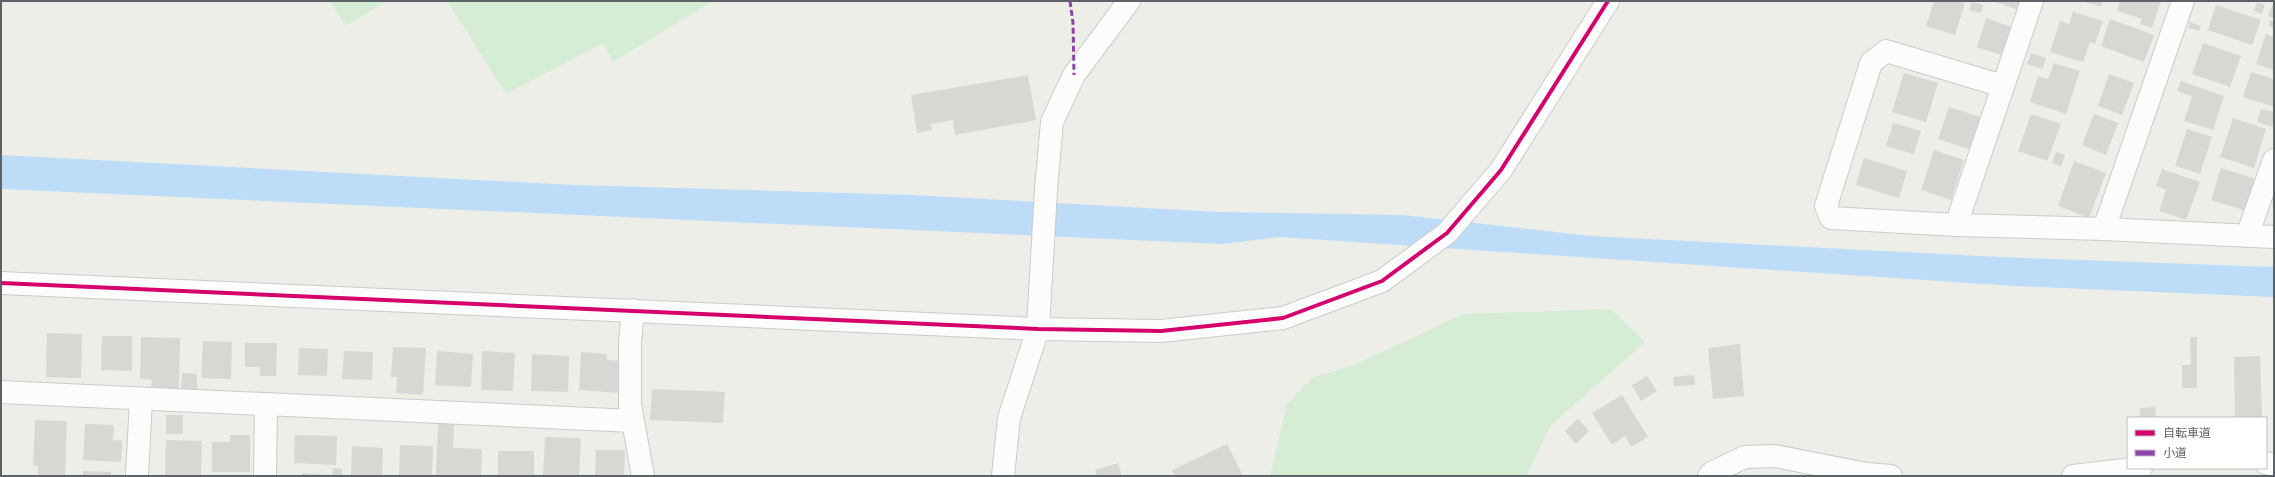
<svg xmlns="http://www.w3.org/2000/svg" width="2275" height="477" font-family="'Source Sans 3','Noto Sans JP',sans-serif">
	<style>
		.green { fill: #d5ecd5 }
		.water { fill: #bddcf8 }
		.building { fill: #d8d7d4 }
		.lines { fill: none; stroke-linecap: round; stroke-linejoin: round }
		.minor-casing { stroke: #cacbca; stroke-width: 24 }
		.minor { stroke: #fcfcfc; stroke-width: 22 }
		.quiet { stroke: #8e44ad; stroke-width: 3; stroke-dasharray: 6 3; stroke-linecap: butt }
		.cycleway-casing { stroke: #fff; stroke-width: 6 }
		.cycleway { stroke: #d6006c; stroke-width: 4 }
	</style>
	<rect width="100%" height="100%" fill="#eeeee9"/>
	<path class="green" d="M330,1H387L345,26Z
		M447,1H713L613,62L603,43L506,94Z
		M1611,309L1645,342L1549,427L1527,476H1270L1287,404L1312,378L1357,364L1463,314Z"/>
	<path class="water" d="M1,155L574,185L912,195L1219,212L1403,215L1591,236L2000,257L2274,267V297L2014,286L1280,237L1221,244L1,189Z"/>
	<path class="building" d="M1934,1H1958L1965,3L1955,35L1926,26Z
		M1993,1H2021L2018,10Z
		M2082,1H2103L2101,7Z
		M2120,1H2161L2152,28L2140,24L2142,19L2117,11Z
		M2274,1V18L2268,16Z
		M1972,2L1983,5L1981,13L1969,10Z
		M2257,2L2265,4L2262,14L2254,11Z
		M2216,5L2261,20L2252,45L2208,30Z
		M2073,12L2103,21L2095,44L2090,42L2083,62L2050,52L2060,21L2069,24Z
		M1986,18L2011,27L2001,55L1977,47Z
		M2110,19L2154,35L2144,62L2101,46Z
		M2270,20L2274,22V28L2269,26Z
		M2190,22L2201,26L2199,31L2188,28Z
		M2266,34L2274,37V70L2256,64Z
		M2203,43L2241,56L2230,87L2192,74Z
		M2031,53L2046,58L2043,69L2027,64Z
		M2054,63L2080,71L2066,114L2030,102L2038,76L2048,79Z
		M2251,72L2274,79V107L2243,97Z
		M1904,73L1938,83L1926,122L1892,112Z
		M2109,74L2134,83L2122,115L2098,106Z
		M1028,75L1036,120L955,135L953,120L931,124L932,130L917,133L911,95Z
		M2181,81L2224,96L2213,130L2184,121L2192,96L2177,91Z
		M1949,107L1980,117L1969,149L1938,139Z
		M2261,109L2274,112L2272,127L2257,122Z
		M2031,114L2061,124L2047,161L2018,151Z
		M2094,114L2118,123L2106,155L2082,145Z
		M2233,118L2266,129L2254,168L2220,157Z
		M1893,123L1921,131L1914,154L1886,146Z
		M2187,129L2212,137L2200,174L2175,166Z
		M1934,150L1964,160L1951,200L1921,190Z
		M2056,152L2065,155L2061,166L2052,163Z
		M1864,158L1907,171L1899,198L1856,185Z
		M2074,161L2106,173L2089,218L2058,206Z
		M2221,168L2256,179L2246,211L2211,200Z
		M2162,169L2200,182L2186,220L2159,211L2166,190L2156,186Z
		M47,333L82,334L81,378L46,377Z
		M102,336H132V371L101,370Z
		M141,337L180,338L179,390L151,389L152,380L140,379Z
		M2190,337H2197V388H2182V365H2191Z
		M203,341L232,342L231,379L201,378Z
		M245,343H277L276,376H260V367H245Z
		M1740,344L1744,396L1713,399L1708,348Z
		M393,347L426,348L423,395L396,393L397,377H391Z
		M299,348L328,349L327,376L298,375Z
		M344,351L373,352L372,380L342,379Z
		M437,351L473,354L471,387L435,385Z
		M482,351L515,353L513,391L481,390Z
		M581,352L607,354V360L622,361L620,393L579,390Z
		M532,354L569,356L568,392L531,391Z
		M2260,356L2262,418H2235L2234,357Z
		M182,373L197,374V392L181,391Z
		M1694,375L1695,385L1674,386L1673,377Z
		M1647,376L1657,391L1641,401L1632,385Z
		M652,389L725,392L723,423L650,420Z
		M1622,395L1648,437L1631,447L1625,436L1612,445L1592,413Z
		M2155,407L2156,418H2140V408Z
		M166,415H183V434H166Z
		M1578,419L1589,431L1576,444L1565,431Z
		M35,420L67,421L65,476H38V466H33Z
		M85,424L114,425L113,440L122,441L121,462L83,460Z
		M438,424H454L453,448L482,449L481,476H436Z
		M230,435H250V472H212V442H230Z
		M295,435L337,436L336,465L294,463Z
		M545,437L581,438L579,476H543Z
		M166,440L202,441L201,476H165Z
		M1227,444L1243,476H1175L1172,470Z
		M400,445L433,446L432,476H399Z
		M352,446L383,448L382,476H351Z
		M596,450H625L624,476H595Z
		M498,451H534V476H498Z
		M1118,463L1122,476H1097L1095,470Z
		M333,468L342,469V476H332Z
		M83,471L111,472V476H83Z
		M302,473L328,475V476H302Z"/>
	<g class="lines">
		<g class="minor-casing">
			<path id="minor" d="M2003,86L1886,51L1871,63L1826,206L1831,218L1956,225L2104,229L2274,237
				M1956,225L2032,1
				M2104,229L2183,1
				M2247,236L2274,160
				M1,283L1038,329L1161,331L1283,318L1382,281L1447,233L1501,170L1608,1
				M633,310L630,343V405L643,476
				M1,392L633,421
				M2266,463L2274,465
				M137,476L141,399
				M265,476L266,404
				M1003,476L1009,418L1038,329L1046,189L1052,122L1074,75L1129,1
				M1709,476L1713,472L1745,457L1775,456L1866,474L1891,476
				M2073,476L2141,468"/>
		</g>
		<use href="#minor" class="minor"/>
		<path class="quiet" d="M1070,1L1073,23L1074,75"/>
		<g class="cycleway-casing">
			<path id="cycleway" d="M1,283L1038,329L1161,331L1283,318L1382,281L1447,233L1501,170L1608,1"/>
		</g>
		<use href="#cycleway" class="cycleway"/>
	</g>
	<rect width="2275" height="477" fill="none" stroke="#5d6168" stroke-width="4"/>
	<rect x="2127" y="417" width="140" height="52" fill="#ffffff" stroke="#bec0c3"/>
	<rect x="2135" y="430" width="20" height="6" fill="#d6006c" stroke="#bec0c3"/>
	<text x="2163" y="437" font-size="12" fill="#5d6168">自転車道</text>
	<rect x="2135" y="450" width="20" height="6" fill="#8e44ad" stroke="#bec0c3"/>
	<text x="2163" y="457" font-size="12" fill="#5d6168">小道</text>
</svg>
